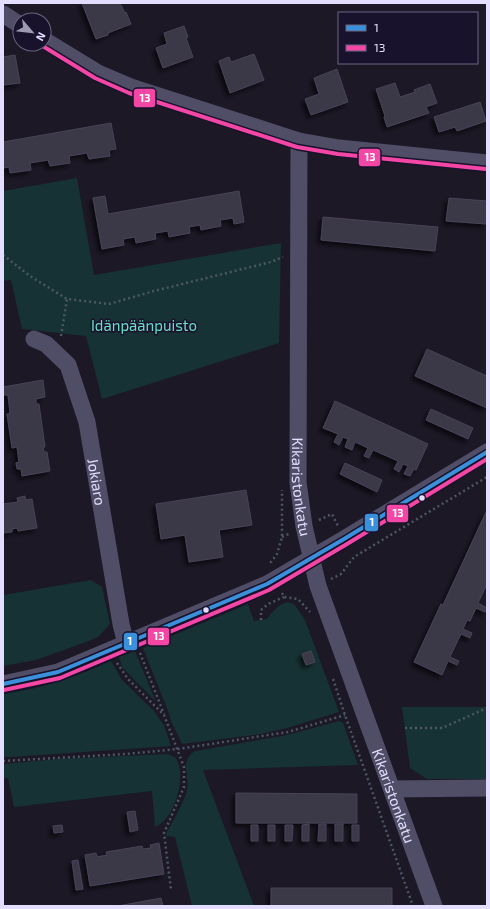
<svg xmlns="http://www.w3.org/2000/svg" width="490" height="909" font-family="'Exo 2',sans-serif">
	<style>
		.green { fill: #163234 }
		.building { fill: #3b3747; stroke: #494359; filter: url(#shadow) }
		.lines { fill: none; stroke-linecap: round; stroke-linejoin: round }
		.path { stroke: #4b5766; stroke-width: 2.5; stroke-dasharray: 2 3; stroke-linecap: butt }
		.minor { stroke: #504e67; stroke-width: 17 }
		.bus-1-casing { stroke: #18122c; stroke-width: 7 }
		.bus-2-casing { stroke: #18122c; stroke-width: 7 }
		.bus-1 { stroke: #3a90db; stroke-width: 4 }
		.bus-2 { stroke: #f346a5; stroke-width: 4 }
		.bus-dot { fill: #e3deff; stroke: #18122c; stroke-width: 1.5 }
		.labels { text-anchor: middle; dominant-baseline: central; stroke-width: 3; stroke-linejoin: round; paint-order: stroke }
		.park-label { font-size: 15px; fill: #68e0c7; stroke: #18122c }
		.street-label { font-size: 15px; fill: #e3deff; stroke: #18122c }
		.line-badge { stroke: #18122c; stroke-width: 1.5 }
		.badge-label { font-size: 11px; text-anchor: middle; font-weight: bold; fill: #fff }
	</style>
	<defs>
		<filter id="shadow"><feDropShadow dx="-3.5" dy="3.5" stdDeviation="2" flood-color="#0009"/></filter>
	</defs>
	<rect width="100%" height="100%" fill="#1c1826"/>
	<path class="green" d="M77,178L94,275L281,243L279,343L102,399L86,336L22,329L11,280L3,281V191Z
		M91,580L102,587L110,624L98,637L86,642L36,660L3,666V595Z
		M287,602L294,604L305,620L339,712L287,728L261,734L182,744L171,721L168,711L143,648L248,604L254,621L267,619C273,611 278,605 287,602Z
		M135,651L156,702L122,667L119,657Z
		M111,661L122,680L154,711L164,725L171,746L11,757H3V694C41,689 76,677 111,661Z
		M402,707H487V779H427L410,768Z
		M339,721L343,723L358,765L203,770L254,906H192L175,837L166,836L167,832C172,823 185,800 187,790C190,775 179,761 195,751L287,735Z
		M168,754L176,758C178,762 179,766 180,770C182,789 173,819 155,827L152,791L14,807L8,778H3V764L58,759Z"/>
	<path class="building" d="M82,3H120L125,13L126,12L131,24L108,33V35L96,39Z
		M184,26L188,37L186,38L193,57L163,68L156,48L167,44L164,33Z
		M254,54L264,80L230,93L219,61L229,57L231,62Z
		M15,55L20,83L3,85V57Z
		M337,69L348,102L311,115L305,99L319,94L314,78Z
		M395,83L400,97L415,92L414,90L430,84L437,103L426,107L429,113L387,127L384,117L385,116L376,89Z
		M480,102L486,121L457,131L455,127L439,132L434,117Z
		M111,123L116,149L109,150L110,156L89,159L87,153L69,156L70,163L50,166L48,160L30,163L31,170L10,173L9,167L3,168V142Z
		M239,191L244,222L234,224L233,218L220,220L221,226L201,230L200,225L189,227L190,233L169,237L168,231L155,233L156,239L136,243L135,237L123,239L124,245L102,249L93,198L105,196L108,214Z
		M449,198L487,201V224L446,221Z
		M323,217L438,227L435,251L321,240Z
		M427,349L487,376V408L415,376Z
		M43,380L45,397L36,399V404H39L45,447H43L44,452H47L50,471L22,476L21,469H17L16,463L19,462L17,447L12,448L7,414L10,413L8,395H3V387Z
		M335,401L428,444L416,470L414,469L410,476L404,474L408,466L403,464L399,472L394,469L398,461L373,450L369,458L364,456L368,448L355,442L352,450L345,447L348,439L343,437L339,445L334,442L338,434L323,428Z
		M431,409L473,428L468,439L426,420Z
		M345,463L382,480L377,492L340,474Z
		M246,490L252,525L219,530L223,557L189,562L185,535L161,539L156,504Z
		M25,496L26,500L32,499L37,528L18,531L17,528L12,529V532L3,533V503V504L18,502L17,498Z
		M487,510V584L478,603L487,608L485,612L476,608L470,621L467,620L463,629L472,633L470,638L461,634L450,657L459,661L457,665L448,661L442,675L414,662L441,604L443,605Z
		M311,651L315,662L306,665L302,654Z
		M236,793L357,794V823H236Z
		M135,811L138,830L130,832L127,812Z
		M309,824V841H302V825Z
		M319,824H326V841H318Z
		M335,824H343V841H335Z
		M62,825L63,832L54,833L53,826Z
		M251,825H258V841H251Z
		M268,825H275V841H268Z
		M285,825H293L292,841H285Z
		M352,825H359V841H352Z
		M159,843L164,874L90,886L85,855L96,853L97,857L107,855L106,852L142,846L143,849L151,848L150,845Z
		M78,860L83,889L76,890L72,861Z
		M271,888H392V906H271Z
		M161,898L163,906H118Z"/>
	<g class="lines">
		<path class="path" d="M3,255L30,276L67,299L109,304L154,291L271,262L283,257
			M61,336L67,299
			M319,520L332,514L338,526
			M282,537L291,533
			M271,563V562L277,554L282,537V490
			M331,579L341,574L354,557L487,477
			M282,593L284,597L298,599L310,612
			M261,620V610L268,604L284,597
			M140,653L164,714
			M117,663L128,679L164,715L184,767V787L164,833L171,890
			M333,679L345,715L413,906
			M405,728H442L487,708
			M3,761L126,754L178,749L288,732L345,715"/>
		<g class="minor">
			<path d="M3,14L20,25"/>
			<path d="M44,40L98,73L131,87L299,141L339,148L487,163"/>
			<path id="s1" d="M299,141L298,482L304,526L318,586L434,906"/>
			<path id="s2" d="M34,339L46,344L68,365L87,422L121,624L126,644"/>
			<path d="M3,684L58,672L267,584L344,539L487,452"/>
			<path d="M392,789L487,788"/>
		</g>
		<g class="bus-1-casing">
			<path id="bus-1" d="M3,684L58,672L267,584L344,539L487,452"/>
		</g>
		<g class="bus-2-casing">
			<path id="bus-2" d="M41,45L95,78L129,93L297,147L338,154L486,169
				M4,690L60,678L269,590L347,544L487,459"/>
		</g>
		<use href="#bus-1" class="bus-1"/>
		<use href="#bus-2" class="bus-2"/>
	</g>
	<g class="bus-dot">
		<circle cx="422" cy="498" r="3.5"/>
		<circle cx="206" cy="610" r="3.5"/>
	</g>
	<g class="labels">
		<g class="park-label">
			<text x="144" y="325">Idänpäänpuisto</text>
		</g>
		<g class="street-label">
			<text stroke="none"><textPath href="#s2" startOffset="164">Jokiaro</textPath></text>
			<text stroke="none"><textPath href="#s1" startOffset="346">Kikaristonkatu</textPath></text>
			<text stroke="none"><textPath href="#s1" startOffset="670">Kikaristonkatu</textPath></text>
		</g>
	</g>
	<g class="line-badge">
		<rect x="133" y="88" width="23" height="20" rx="4" fill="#f346a5"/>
		<rect x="358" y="148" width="23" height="19" rx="4" fill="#f346a5"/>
		<rect x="386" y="504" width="23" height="19" rx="4" fill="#f346a5"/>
		<rect x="364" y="513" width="15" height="19" rx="4" fill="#3a90db"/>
		<rect x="147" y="627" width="23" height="19" rx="4" fill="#f346a5"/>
		<rect x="123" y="632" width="15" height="19" rx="4" fill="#3a90db"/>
	</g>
	<g class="badge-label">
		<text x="145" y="102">13</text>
		<text x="370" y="161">13</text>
		<text x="398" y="517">13</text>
		<text x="372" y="526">1</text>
		<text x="159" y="640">13</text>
		<text x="130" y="645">1</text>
	</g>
	<rect width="490" height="909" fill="none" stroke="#e3deff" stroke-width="8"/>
	<rect x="338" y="12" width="140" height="52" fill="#18122c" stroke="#696480"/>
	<rect x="346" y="25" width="20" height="6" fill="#3a90db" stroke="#696480"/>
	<text x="374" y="32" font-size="12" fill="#e3deff">1</text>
	<rect x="346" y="45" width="20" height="6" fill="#f346a5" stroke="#696480"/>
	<text x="374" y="52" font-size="12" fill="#e3deff">13</text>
	<g transform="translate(32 32) rotate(118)"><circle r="19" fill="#18122c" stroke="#696480"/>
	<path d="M0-3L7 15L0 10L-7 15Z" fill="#9d99b3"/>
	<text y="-6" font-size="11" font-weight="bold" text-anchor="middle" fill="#e3deff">N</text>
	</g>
</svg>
